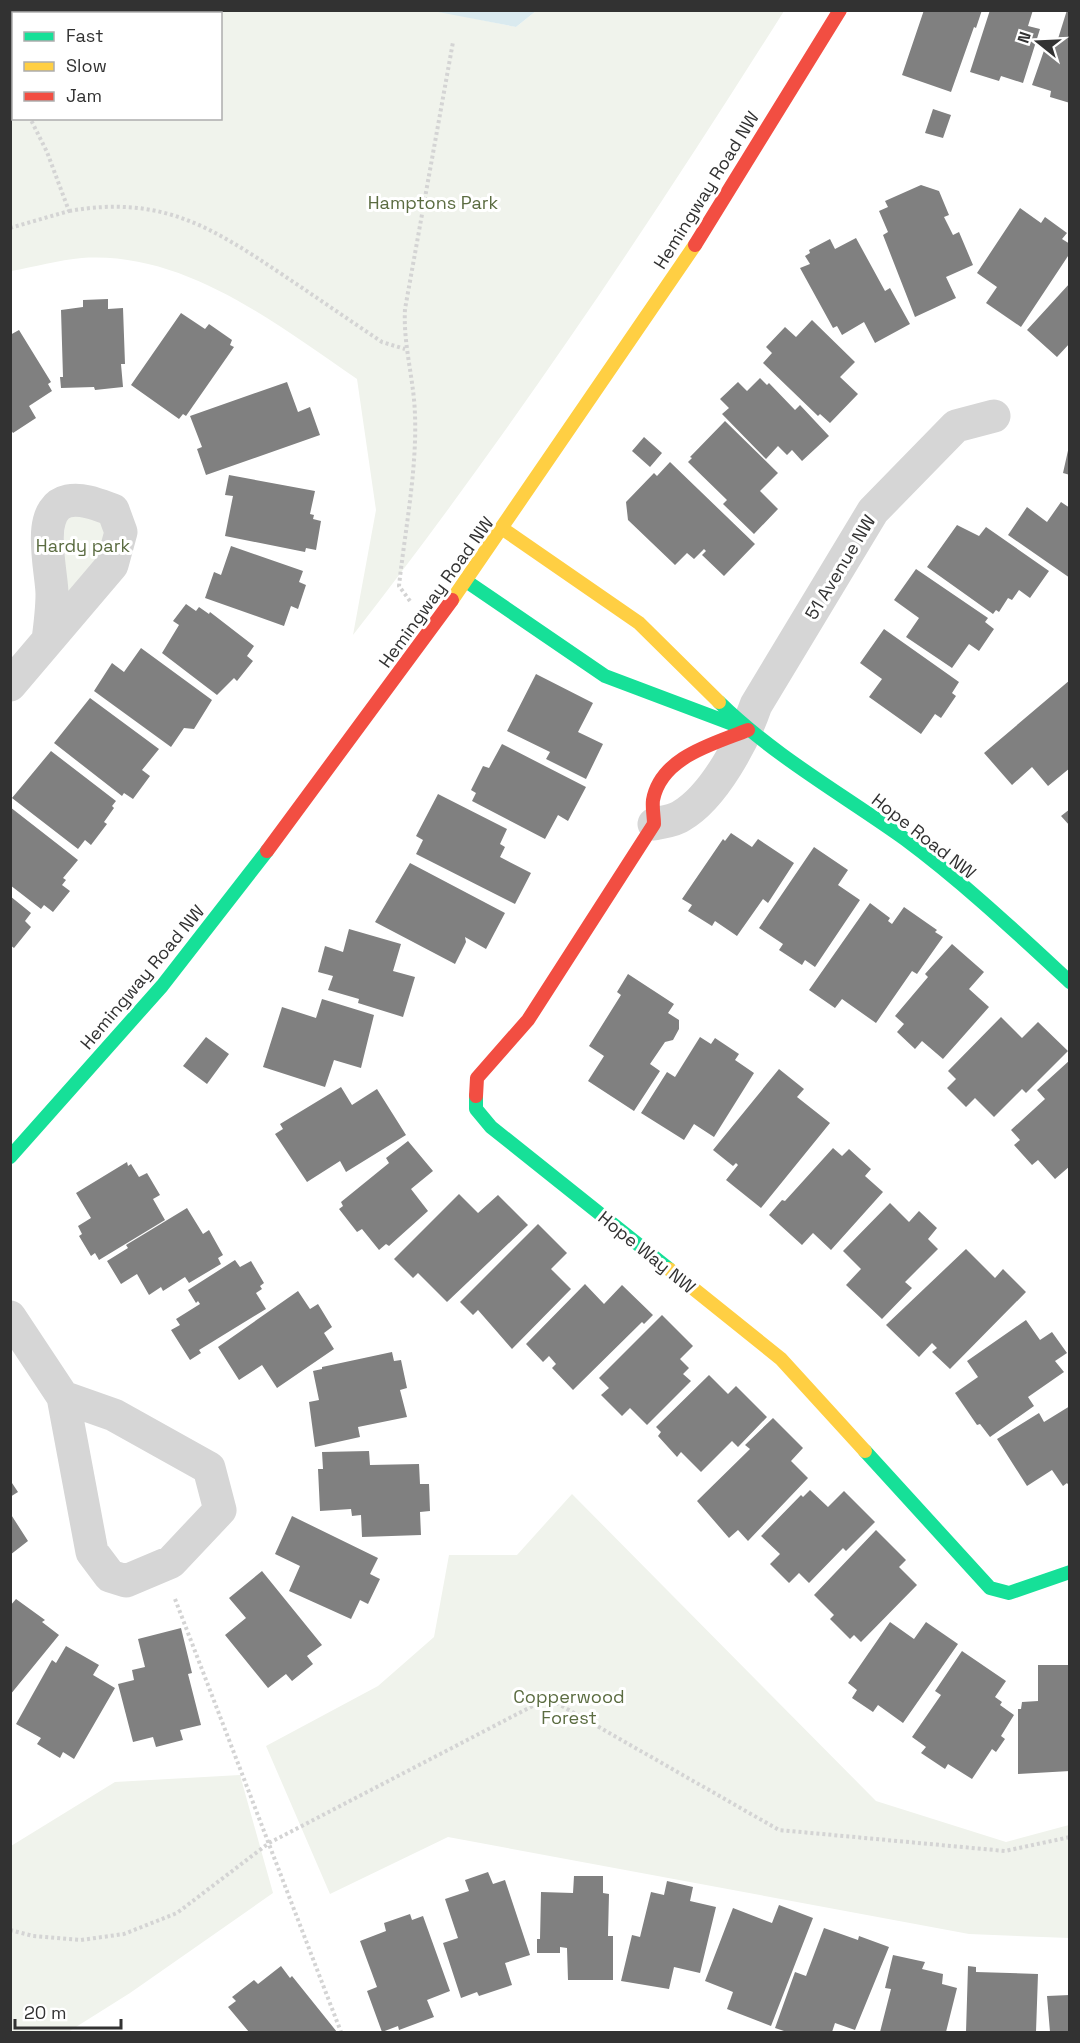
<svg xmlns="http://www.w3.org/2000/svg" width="1080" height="2043" font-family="'Space Grotesk',sans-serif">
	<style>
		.green { fill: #f0f3ec }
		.water { fill: #daeaef }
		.building { fill: #808080 }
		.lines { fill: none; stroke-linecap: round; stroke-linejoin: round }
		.path { stroke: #d4d4d4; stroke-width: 4; stroke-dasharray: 3 3; stroke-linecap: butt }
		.street { stroke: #d6d6d6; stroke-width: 33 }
		.fast { stroke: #16e098; stroke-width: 14 }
		.slow { stroke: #ffcf43; stroke-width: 14 }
		.jam { stroke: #f24e42; stroke-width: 14 }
		.labels { text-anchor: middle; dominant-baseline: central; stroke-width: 6; stroke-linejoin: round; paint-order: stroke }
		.street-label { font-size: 18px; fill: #323232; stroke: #fff }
		.park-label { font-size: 18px; fill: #5b6c41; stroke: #fff }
	</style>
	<rect width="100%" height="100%" fill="#fff"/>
	<path class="green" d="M433,10L516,27L536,11H784C649,225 509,435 353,635L376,510L357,379C276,324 185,251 82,258C59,260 34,267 11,271L10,23L13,17L14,118H220V14L15,13L17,11Z
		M67,501L121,532L57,612Z
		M572,1494L876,1801L1006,1842L1069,1825V1938L969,1934L448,1837L330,1894L266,1746L378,1686L434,1637L449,1555H517Z
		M240,1775L273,1893L130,1993L68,2032H11V1846L115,1782Z"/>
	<path class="water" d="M433,11H536L516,27Z"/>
	<path class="building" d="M924,10H982L976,28L974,27L951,92L902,75Z
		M990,10H1033L1028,26L1040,29L1023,83L1001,76L999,81L970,72Z
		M1067,10H1070V103L1050,97L1051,91L1032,85L1048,39L1057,42Z
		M933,109L951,115L943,138L925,133Z
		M921,185L939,191L949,215L944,217L953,235L959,232L973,265L946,277L956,298L915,317L883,235L888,232L879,211L888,207L885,201Z
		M1020,208L1041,223L1045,217L1067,233L1062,239L1070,244V253L1021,327L986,303L997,287L977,273Z
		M856,238L885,291L890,288L910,324L875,343L864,322L842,335L837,326L833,328L800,268L810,264L805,256L810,253L809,250L830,239L835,249Z
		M1070,283V343L1057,357L1027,330Z
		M108,299V309L123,308L125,364H121L123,387L95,390L94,387L61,388L60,377H63L61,310L83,307V300Z
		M181,313L205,329L209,324L232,340L230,345L234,347L186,416L183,414L179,419L131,385Z
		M812,320L855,362L840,377L858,394L830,423L820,414L818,416L763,363L772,353L766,347L785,327L796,337Z
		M19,330L51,382L48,384L52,391L29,406L36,418L13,433L10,429V335Z
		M760,378L767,385L769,383L795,410L800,405L829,436L802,461L792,450L787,455L778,446L766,459L722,414L729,408L720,399L738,382L747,391Z
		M287,382L298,412L310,407L320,435L206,475L197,449L202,447L190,416Z
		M725,421L778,473L760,491L778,509L754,534L723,504L727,500L688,462L692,458L690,457Z
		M644,437L662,453L650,467L632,451Z
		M1069,446H1070V475L1063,473Z
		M670,462L755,544L724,576L702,555L706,551L704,549L694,559L687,553L675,565L628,520L626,502L654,473L657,476Z
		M229,475L315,491L310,514L314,515L313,519L321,521L316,550L306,548L305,552L225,536L233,496L225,495Z
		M1061,502L1070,508V578L1008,535L1027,507L1047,522Z
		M957,525L979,536L986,527L1049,571L1030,598L1019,590L1012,600L1008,598L999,612L996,610L993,614L927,567Z
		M231,546L303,571L299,582L306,585L298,609L291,606L284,626L205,598L214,572L221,575Z
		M916,569L988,618L985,622L994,629L979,651L969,644L952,668L906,637L919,618L894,600Z
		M186,604L196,611L199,607L209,614L210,612L254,646L247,656L253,661L237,681L234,678L217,695L162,653L179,625L173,621Z
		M884,629L959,682L952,693L956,696L941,718L935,714L921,734L869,697L882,679L860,663Z
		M141,648L212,700L194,729L184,728L171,747L94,691L112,663L124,672Z
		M536,674L593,703L578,732L603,744L586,779L546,759L550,752L507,731Z
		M1070,680V768L1048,786L1032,767L1012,785L984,753Z
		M90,698L159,749L142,770L150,776L133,799L124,793L122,796L54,743Z
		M502,744L586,787L568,821L558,815L545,839L472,801L476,793L471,790L483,766L489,768Z
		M51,751L116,801L112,806L114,808L104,822L107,824L91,845L85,840L78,849L12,798Z
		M438,794L507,829L500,844L505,847L500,857L531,873L515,904L416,854L423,840L416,836Z
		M10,807L78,860L63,878L66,880L62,885L70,891L53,912L44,905L41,909L10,885Z
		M1070,809V826L1061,816Z
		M731,833L752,847L758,839L794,863L768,903L763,899L737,936L715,921L712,926L688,911L692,905L682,899L723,839L725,841Z
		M814,847L848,870L838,885L860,900L815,967L805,960L802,965L779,950L783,944L759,928Z
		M410,863L505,913L486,949L465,937L466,942L455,964L375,922Z
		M10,896L31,913L25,921L31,927L14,948L10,945Z
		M870,903L890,918L888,921L892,924L904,907L937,930L935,932L943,937L917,974L912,971L876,1023L842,999L835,1008L809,990Z
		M349,929L401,944L393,971L415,977L403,1017L358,1003L359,999L328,990L333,976L318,972L325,946L343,952Z
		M952,944L984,972L969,989L989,1007L943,1059L922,1041L915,1049L897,1032L904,1024L895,1016L928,977L925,974Z
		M628,974L674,1004L668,1013L679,1020V1029L673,1040L665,1042L650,1064L660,1071L634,1111L588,1081L604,1056L589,1046L621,995L617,992Z
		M322,999L374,1015L361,1068L334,1060L325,1087L263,1067L282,1007L316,1018Z
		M1001,1017L1022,1038L1038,1022L1068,1051L1026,1093L1022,1089L994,1117L975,1098L966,1107L947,1088L956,1079L948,1071Z
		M206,1037L229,1054L207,1084L183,1066Z
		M700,1037L711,1044L715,1038L739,1054L735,1060L754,1073L714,1137L694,1124L684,1140L641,1113L667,1072L675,1077Z
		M1070,1060V1166L1055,1179L1038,1160L1032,1165L1014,1145L1020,1140L1011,1130L1045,1099L1037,1090Z
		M779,1069L804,1089L797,1097L830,1123L761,1208L726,1180L738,1165L736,1163L733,1166L713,1150Z
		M341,1087L352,1105L377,1089L406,1135L346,1172L340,1161L307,1182L275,1134L283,1129L280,1124Z
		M408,1141L433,1171L411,1189L428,1211L389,1246L386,1244L379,1250L362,1229L357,1232L339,1209L343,1206L341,1202L389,1163L386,1158Z
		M833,1148L842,1156L849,1149L871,1169L865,1176L883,1192L831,1250L813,1233L802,1245L769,1215L782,1200L785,1201Z
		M127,1162L128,1166L131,1164L139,1177L147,1173L160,1195L153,1199L165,1220L99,1260L95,1253L91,1256L79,1236L82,1234L78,1226L91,1218L76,1193Z
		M459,1194L478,1213L498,1195L528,1225L447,1302L418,1273L413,1278L394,1259Z
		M890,1203L909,1222L919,1211L937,1228L928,1239L938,1249L905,1282L912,1288L882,1319L846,1285L861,1269L843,1251Z
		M187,1208L203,1234L209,1230L223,1255L218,1258L221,1264L189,1283L185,1277L163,1291L161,1287L149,1295L137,1274L121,1284L107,1261L128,1248L126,1245Z
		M538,1224L567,1253L551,1269L571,1289L512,1349L478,1310L473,1315L460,1302Z
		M966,1249L995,1278L1003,1269L1026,1292L950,1369L932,1352L937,1348L932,1343L919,1357L886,1325Z
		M235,1260L240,1267L251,1261L264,1283L260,1286L262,1289L256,1293L266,1309L199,1350L201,1353L190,1360L171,1330L180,1325L176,1319L200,1304L198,1301L196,1303L188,1290Z
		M585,1284L604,1304L622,1285L653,1315L644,1324L642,1322L573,1390L552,1368L556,1364L549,1356L543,1362L526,1344Z
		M298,1291L310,1309L318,1304L332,1327L324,1333L334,1349L277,1388L262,1365L239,1380L218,1347Z
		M662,1315L693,1346L680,1359L689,1368L683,1374L691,1381L647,1425L630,1408L622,1416L601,1395L609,1388L599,1378Z
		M1026,1320L1040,1340L1052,1332L1067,1353L1055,1361L1064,1372L1028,1397L1034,1406L990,1437L980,1424L977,1425L955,1393L978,1377L967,1361Z
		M392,1352L394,1361L401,1360L407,1388L400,1390L407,1417L358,1427L360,1437L315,1447L309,1402L319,1400L313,1371L322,1369V1367Z
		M709,1375L728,1394L736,1386L767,1417L738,1447L732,1441L701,1472L681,1452L677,1457L658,1436L661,1432L656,1427Z
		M1070,1406V1487L1067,1483L1063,1486L1052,1470L1027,1486L997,1439L1039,1413L1044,1422Z
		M773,1418L803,1448L791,1461L808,1478L748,1541L738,1530L729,1538L697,1501L750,1449L745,1445Z
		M369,1451L370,1465L419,1464L420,1484H429L430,1511L420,1512L421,1535L362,1537L361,1515L352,1516L351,1509L320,1511L318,1469H323L322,1452Z
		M10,1480L18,1492L10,1497Z
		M810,1490L828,1507L844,1491L875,1522L846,1551L843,1548L809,1583L799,1573L789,1583L770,1564L780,1554L761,1536L801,1495L803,1497Z
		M10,1513L28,1541L10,1555Z
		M292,1516L378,1558L370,1574L380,1579L368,1604L360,1600L351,1619L289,1591L300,1566L275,1554Z
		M876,1530L906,1560L899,1567L917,1585L861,1642L854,1635L850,1639L830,1619L834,1615L814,1595Z
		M262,1571L322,1645L307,1656L313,1664L292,1681L286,1674L268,1688L225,1635L246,1618L229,1598Z
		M16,1599L45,1620L42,1622L59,1635L10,1695V1606Z
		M890,1622L914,1639L926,1622L958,1644L903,1723L878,1705L873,1712L852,1698L857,1690L848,1683Z
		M181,1628L192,1673L188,1674L201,1725L180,1730L183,1740L156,1747L153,1737L133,1742L118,1684L134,1680L132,1670L145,1667L138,1639Z
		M66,1646L99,1665L93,1675L115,1688L74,1759L63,1752L60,1758L37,1744L41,1738L16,1724L52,1660L56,1663Z
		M962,1651L1006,1681L995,1697L1002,1702L1000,1705L1014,1715L1001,1736L1005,1739L996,1752L992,1749L972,1779L948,1764L945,1769L921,1753L926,1747L912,1737L941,1695L935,1691Z
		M1038,1665H1070V1771L1018,1774V1709H1021L1022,1702L1038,1701Z
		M488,1872L493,1884L505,1880L530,1955L505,1963L512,1985L479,1996L477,1992L461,1998L443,1943L458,1938L445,1899L469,1891L465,1880Z
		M574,1876H603V1893L609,1894L608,1936H613V1980H568L567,1948L560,1947V1953H537V1939H540L541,1892L573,1893Z
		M667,1881L693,1887L690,1901L716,1907L700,1973L674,1967L669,1989L621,1981L632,1935L640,1937L651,1892L664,1895Z
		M779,1905L813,1918L771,2026L727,2009L733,1992L705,1981L733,1908L772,1923Z
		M410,1914L412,1920L423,1916L450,1991L427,2000L434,2017L399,2030L398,2026L382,2032L367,1991L377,1987L360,1941L386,1931L384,1923Z
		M824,1928L858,1940L859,1936L889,1947L855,2030L835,2023L832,2032H787L775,2028L795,1972L806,1976Z
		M893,1955L925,1962L922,1969L943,1974L942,1984L957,1988L946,2032H880L891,1989L885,1988Z
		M281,1966L290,1978L292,1976L337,2032H249L228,2007L236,2001L232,1997L254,1980L258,1984Z
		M968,1966L976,1967V1972L1038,1974L1036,2032H966Z
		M1070,1995V2032H1050L1047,1996Z"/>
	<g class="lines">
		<path class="path" d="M10,80L14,86
			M69,211C161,195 210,226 283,275C316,297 349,320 382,342L405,349
			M10,228L69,211L47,152L30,118
			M410,601L399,586C405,530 417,471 415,415C414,379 403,345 405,309L453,42
			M175,1599L341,2032
			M10,1930L33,1936L81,1940L124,1934L177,1913L269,1843L548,1698L779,1830L1005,1851L1070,1837"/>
		<path class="street" d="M10,685L112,565L121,532L113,510C99,505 83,498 68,501C34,508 52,571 52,594C52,609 50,625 48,640
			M654,824C662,822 674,821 681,816C714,797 744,740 756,705L873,511L956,426L994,416
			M10,1317L63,1397L92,1552L110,1576L126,1581L171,1562L220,1510L209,1468L114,1415L63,1397"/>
		<path class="fast" d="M466,581L605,676L735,725
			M719,702C774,756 842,794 905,839C963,882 1017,933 1070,982
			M476,1096V1109L491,1127L669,1269
			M10,1157L162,986L267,851
			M865,1451L990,1588L1009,1593L1070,1572"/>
		<path class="slow" d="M503,529L639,623L719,702
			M452,600L695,245
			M669,1269L781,1359L865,1451"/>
		<path class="jam" d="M695,245L840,10
			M267,851L452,600
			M476,1096L477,1078L528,1020L654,824C654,816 652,808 653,800C661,757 713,744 748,730"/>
	</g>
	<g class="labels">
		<g class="street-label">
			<text transform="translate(706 190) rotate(-58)">Hemingway Road NW</text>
			<text transform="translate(840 567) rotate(-59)">51 Avenue NW</text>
			<text transform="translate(436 592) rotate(-54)">Hemingway Road NW</text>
			<text transform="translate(924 836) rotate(38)">Hope Road NW</text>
			<text transform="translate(142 977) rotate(-50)">Hemingway Road NW</text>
			<text transform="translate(647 1252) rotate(39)">Hope Way NW</text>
		</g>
		<g class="park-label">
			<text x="433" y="202">Hamptons Park</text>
			<text x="83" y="545">Hardy park</text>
			<text x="569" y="1696">Copperwood<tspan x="569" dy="21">Forest</tspan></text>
		</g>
	</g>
	<rect width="1080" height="2043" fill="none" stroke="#323232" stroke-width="24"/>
	<rect x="12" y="12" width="210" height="108" fill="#ffffff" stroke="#adadad" stroke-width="1.5"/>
	<rect x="24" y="32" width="30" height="9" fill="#16e098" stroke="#adadad" stroke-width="1.5"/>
	<text x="66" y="42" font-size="18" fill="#323232">Fast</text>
	<rect x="24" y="62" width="30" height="9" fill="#ffcf43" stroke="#adadad" stroke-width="1.5"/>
	<text x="66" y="72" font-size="18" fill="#323232">Slow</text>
	<rect x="24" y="92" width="30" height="9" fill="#f24e42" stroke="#adadad" stroke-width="1.5"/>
	<text x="66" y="102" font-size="18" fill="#323232">Jam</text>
	<g transform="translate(1038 42) rotate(288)" stroke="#ffffff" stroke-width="4.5" paint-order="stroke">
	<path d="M0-4.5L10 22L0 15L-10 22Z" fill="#323232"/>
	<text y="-9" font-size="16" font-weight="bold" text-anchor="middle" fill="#323232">N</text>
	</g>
	<path d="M15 2019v9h106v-9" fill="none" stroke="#323232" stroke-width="3"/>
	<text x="24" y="2019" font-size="18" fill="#323232" stroke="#ffffff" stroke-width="4.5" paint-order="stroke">20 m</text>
</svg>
